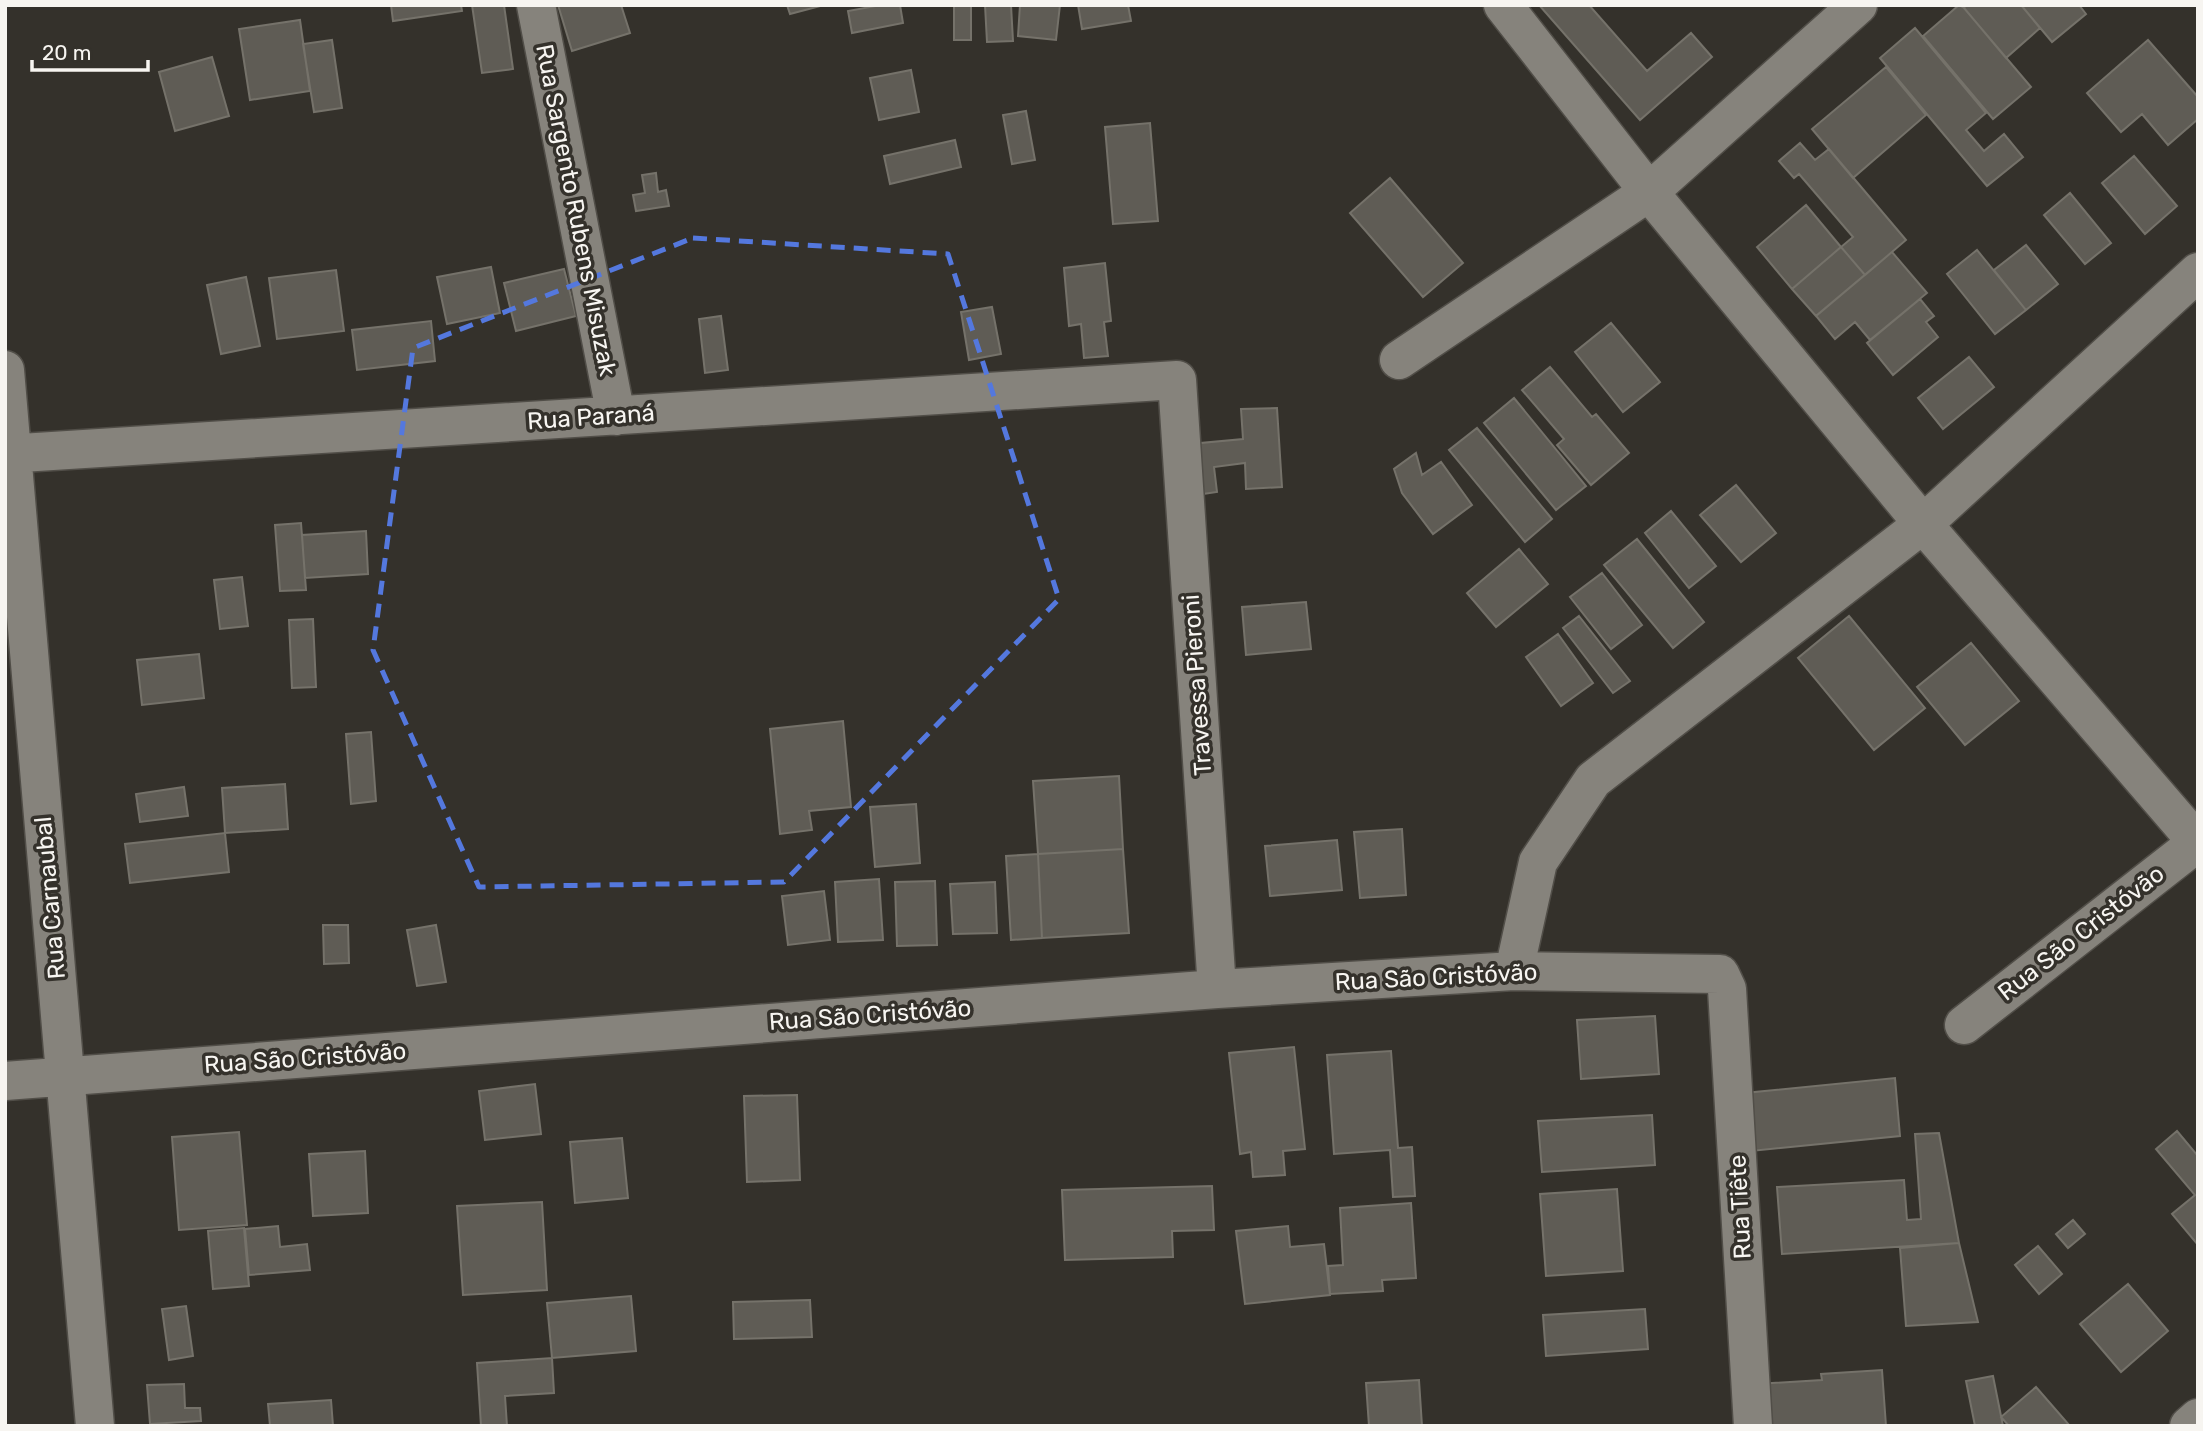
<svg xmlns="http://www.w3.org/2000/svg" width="2203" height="1431" font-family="Rubik,sans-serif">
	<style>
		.building { fill: #5f5c55; stroke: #75726a; stroke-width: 2 }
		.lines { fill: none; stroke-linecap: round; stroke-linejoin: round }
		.minor-casing { stroke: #514e48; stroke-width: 41 }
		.minor { stroke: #86837c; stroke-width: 38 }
		.marked { fill: none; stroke: #5478de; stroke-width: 5; stroke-dasharray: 14 9; stroke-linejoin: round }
		.labels { text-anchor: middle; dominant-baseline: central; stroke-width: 7; stroke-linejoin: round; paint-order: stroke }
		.street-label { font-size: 24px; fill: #f7f5f1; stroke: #34312b }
	</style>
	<rect width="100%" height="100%" fill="#34312b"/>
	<path class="building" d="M391,5H461L462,11L393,21Z
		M472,5H504L513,69L482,73Z
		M558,5H621L630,33L572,51Z
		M787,5H824L790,14Z
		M881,5H900L903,23L852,33L848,11Z
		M954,5H971V40H954Z
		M985,5H1011L1013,41L987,42Z
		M1020,5H1060L1056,40L1018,36Z
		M1078,5H1128L1131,21L1082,29Z
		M1539,5H1589L1647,71L1691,33L1712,57L1640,120Z
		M1959,5L1964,8L2031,87L1993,119L1923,36Z
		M1966,5H2021L2040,28L2006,58L1964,8Z
		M2021,5H2079L2086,14L2052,42Z
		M300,20L310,91L250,100L239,29Z
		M1915,28L1986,113L1966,130L1984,151L2004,134L2023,157L1987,186L1880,58Z
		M332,40L342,108L314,112L303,44Z
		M2148,40L2198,97V119L2168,145L2142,114L2121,132L2087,93Z
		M212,57L229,116L175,131L159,72Z
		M1886,67L1926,115L1853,178L1812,129Z
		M911,70L919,112L879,120L870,78Z
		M1026,111L1035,160L1012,164L1003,115Z
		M1150,123L1158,221L1113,224L1105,127Z
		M955,140L961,167L890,184L884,156Z
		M1800,143L1815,160L1829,149L1906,240L1865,275L1841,247L1853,237L1799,174L1794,178L1779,161Z
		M2134,156L2177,206L2145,234L2102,183Z
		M656,173L658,192L666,190L669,206L636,211L633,195L645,193L642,175Z
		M1390,178L1463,263L1423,297L1350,213Z
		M2070,193L2111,243L2085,264L2044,215Z
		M1806,205L1841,247L1792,289L1757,247Z
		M2026,245L2058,284L2026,310L1994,270Z
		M1841,247L1865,275L1816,316L1792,289Z
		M1977,250L2026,310L1995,334L1947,274Z
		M1892,252L1927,293L1870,340L1855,322L1835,339L1816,316Z
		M1105,263L1111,321L1104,322L1108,356L1084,358L1081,324L1069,326L1064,268Z
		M491,267L500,313L447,324L437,277Z
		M564,269L576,316L516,331L504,283Z
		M336,270L344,331L277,339L269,278Z
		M246,277L260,346L221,354L207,285Z
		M1920,299L1934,316L1926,322L1938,337L1893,375L1867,343Z
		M992,307L1001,354L969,360L961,312Z
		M721,316L728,370L705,373L699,319Z
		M431,321L435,361L357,370L352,330Z
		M1611,323L1660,382L1623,412L1575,352Z
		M1969,357L1994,387L1943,429L1918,398Z
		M1550,367L1592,417L1596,414L1629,453L1591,485L1557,445L1564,439L1522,390Z
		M1514,398L1586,486L1556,510L1484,423Z
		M1277,408L1282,487L1246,489L1245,463L1214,467L1217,492L1196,495L1190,444L1243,439L1241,409Z
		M1477,428L1552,519L1525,542L1449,450Z
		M1416,453L1422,475L1441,462L1472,505L1433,534L1402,493L1394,469Z
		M1736,485L1776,533L1741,562L1700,515Z
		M1671,511L1716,566L1689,588L1645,533Z
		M301,523L306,590L280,591L275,525Z
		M366,531L368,574L305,578L302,535Z
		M1637,539L1704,622L1673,648L1604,565Z
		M1519,549L1548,584L1496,627L1467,593Z
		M1602,573L1642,625L1611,649L1570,597Z
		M242,577L248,626L220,629L214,580Z
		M1306,602L1311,649L1246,655L1242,607Z
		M1579,616L1630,681L1613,693L1563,628Z
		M1849,616L1925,708L1874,750L1798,658Z
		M313,619L316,687L292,688L289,620Z
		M1558,634L1593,683L1561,706L1526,657Z
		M1971,643L2019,701L1965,745L1917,687Z
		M199,654L204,698L142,705L137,660Z
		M843,721L851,807L809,811L812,830L780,834L770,729Z
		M371,732L376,801L351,804L346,734Z
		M1119,776L1123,849L1038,854L1033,781Z
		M285,784L288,829L225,833L222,788Z
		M184,787L188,816L140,822L136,794Z
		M916,804L920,863L875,867L870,807Z
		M1402,829L1406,895L1360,898L1354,832Z
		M225,833L229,872L130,883L125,844Z
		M1337,840L1342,890L1270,896L1265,846Z
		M1123,849L1129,933L1042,938L1038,854Z
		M1038,854L1042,938L1011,940L1006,856Z
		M879,879L883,940L838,942L835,882Z
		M935,881L937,945L897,946L895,882Z
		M995,882L997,933L953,934L950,884Z
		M824,891L830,940L788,945L782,896Z
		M323,925H348L349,963L324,964Z
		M436,925L446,982L417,986L407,930Z
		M1655,1016L1659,1074L1581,1079L1577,1020Z
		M1294,1047L1305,1149L1283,1151L1285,1175L1253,1177L1251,1152L1240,1154L1229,1053Z
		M1391,1051L1398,1148L1412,1147L1415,1196L1393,1197L1390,1150L1334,1154L1327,1055Z
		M1895,1078L1900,1136L1751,1151L1745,1093Z
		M535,1084L541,1134L485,1140L479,1091Z
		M797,1095L800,1180L747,1182L744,1096Z
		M1652,1115L1655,1165L1542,1172L1538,1121Z
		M2177,1131L2198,1156V1245L2172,1214L2195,1195L2156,1149Z
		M239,1132L247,1225L179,1230L172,1137Z
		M1939,1133L1959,1243L1782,1254L1777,1187L1904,1180L1907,1220L1921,1219L1915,1134Z
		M622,1138L628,1198L575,1203L570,1142Z
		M365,1151L368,1213L313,1216L309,1154Z
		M1212,1186L1214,1230L1172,1231L1173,1257L1065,1260L1062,1190Z
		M1617,1189L1623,1271L1546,1276L1540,1194Z
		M542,1202L547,1290L463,1295L457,1206Z
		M1411,1203L1416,1278L1382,1280L1383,1291L1330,1294L1328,1266L1343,1265L1340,1208Z
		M2073,1220L2085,1234L2068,1248L2056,1234Z
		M278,1226L280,1247L307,1244L310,1270L249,1275L245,1229Z
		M1288,1226L1290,1247L1324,1244L1330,1295L1245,1304L1236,1231Z
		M244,1228L249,1286L213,1289L208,1231Z
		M1959,1243L1978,1322L1906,1326L1900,1248Z
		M2038,1246L2062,1274L2039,1294L2015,1265Z
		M2128,1284L2168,1331L2121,1372L2080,1324Z
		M631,1296L636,1351L552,1358L547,1303Z
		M810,1300L812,1337L734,1339L733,1302Z
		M186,1306L193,1356L169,1360L162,1309Z
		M1645,1309L1648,1349L1546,1356L1543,1315Z
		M552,1358L554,1393L505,1396L507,1426H481L477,1363Z
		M1882,1370L1886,1426H1760L1757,1384L1822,1380L1821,1374Z
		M1993,1376L2003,1426H1975L1966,1381Z
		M1419,1380L1422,1426H1369L1366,1383Z
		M184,1384L185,1408H200L201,1421L150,1424L147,1385Z
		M2036,1387L2070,1426H2009L2001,1417Z
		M331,1400L333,1426H270L268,1404Z"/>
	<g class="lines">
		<g class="minor-casing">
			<path id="minor" d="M536,5L616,416
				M1503,5L1649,192L1923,524L2198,843
				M1399,360L1649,192L1858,5
				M5,370L95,1426
				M5,454L1177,380L1217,989
				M1514,971L1538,862L1593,780L1923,524L2198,272
				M1964,1025L2198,842
				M5,1081L1217,989L1514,971L1720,974L1727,989L1753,1426
				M2189,1426L2198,1418"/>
		</g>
		<use href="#minor" class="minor"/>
	</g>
	<path class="marked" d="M693,238L948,254L1059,599L784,882L479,887L373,650L413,348Z"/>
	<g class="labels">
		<g class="street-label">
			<text transform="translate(576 210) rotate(79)">Rua Sargento Rubens Misuzak</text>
			<text transform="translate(591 417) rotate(-4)">Rua Paraná</text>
			<text transform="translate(1197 685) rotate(-94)">Travessa Pieroni</text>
			<text transform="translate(50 898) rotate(-95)">Rua Carnaubal</text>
			<text transform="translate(2081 933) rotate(-38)">Rua São Cristóvão</text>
			<text transform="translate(1436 977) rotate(-3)">Rua São Cristóvão</text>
			<text transform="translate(870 1015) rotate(-4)">Rua São Cristóvão</text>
			<text transform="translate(305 1058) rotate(-4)">Rua São Cristóvão</text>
			<text transform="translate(1740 1207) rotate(-93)">Rua Tiête</text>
		</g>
	</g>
	<rect width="2203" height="1431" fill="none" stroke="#f7f5f1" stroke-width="14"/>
	<path d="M32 60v10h116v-10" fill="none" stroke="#f7f5f1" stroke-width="3.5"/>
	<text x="42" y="60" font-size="21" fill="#f7f5f1" stroke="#34312b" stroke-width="5" paint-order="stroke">20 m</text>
</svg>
